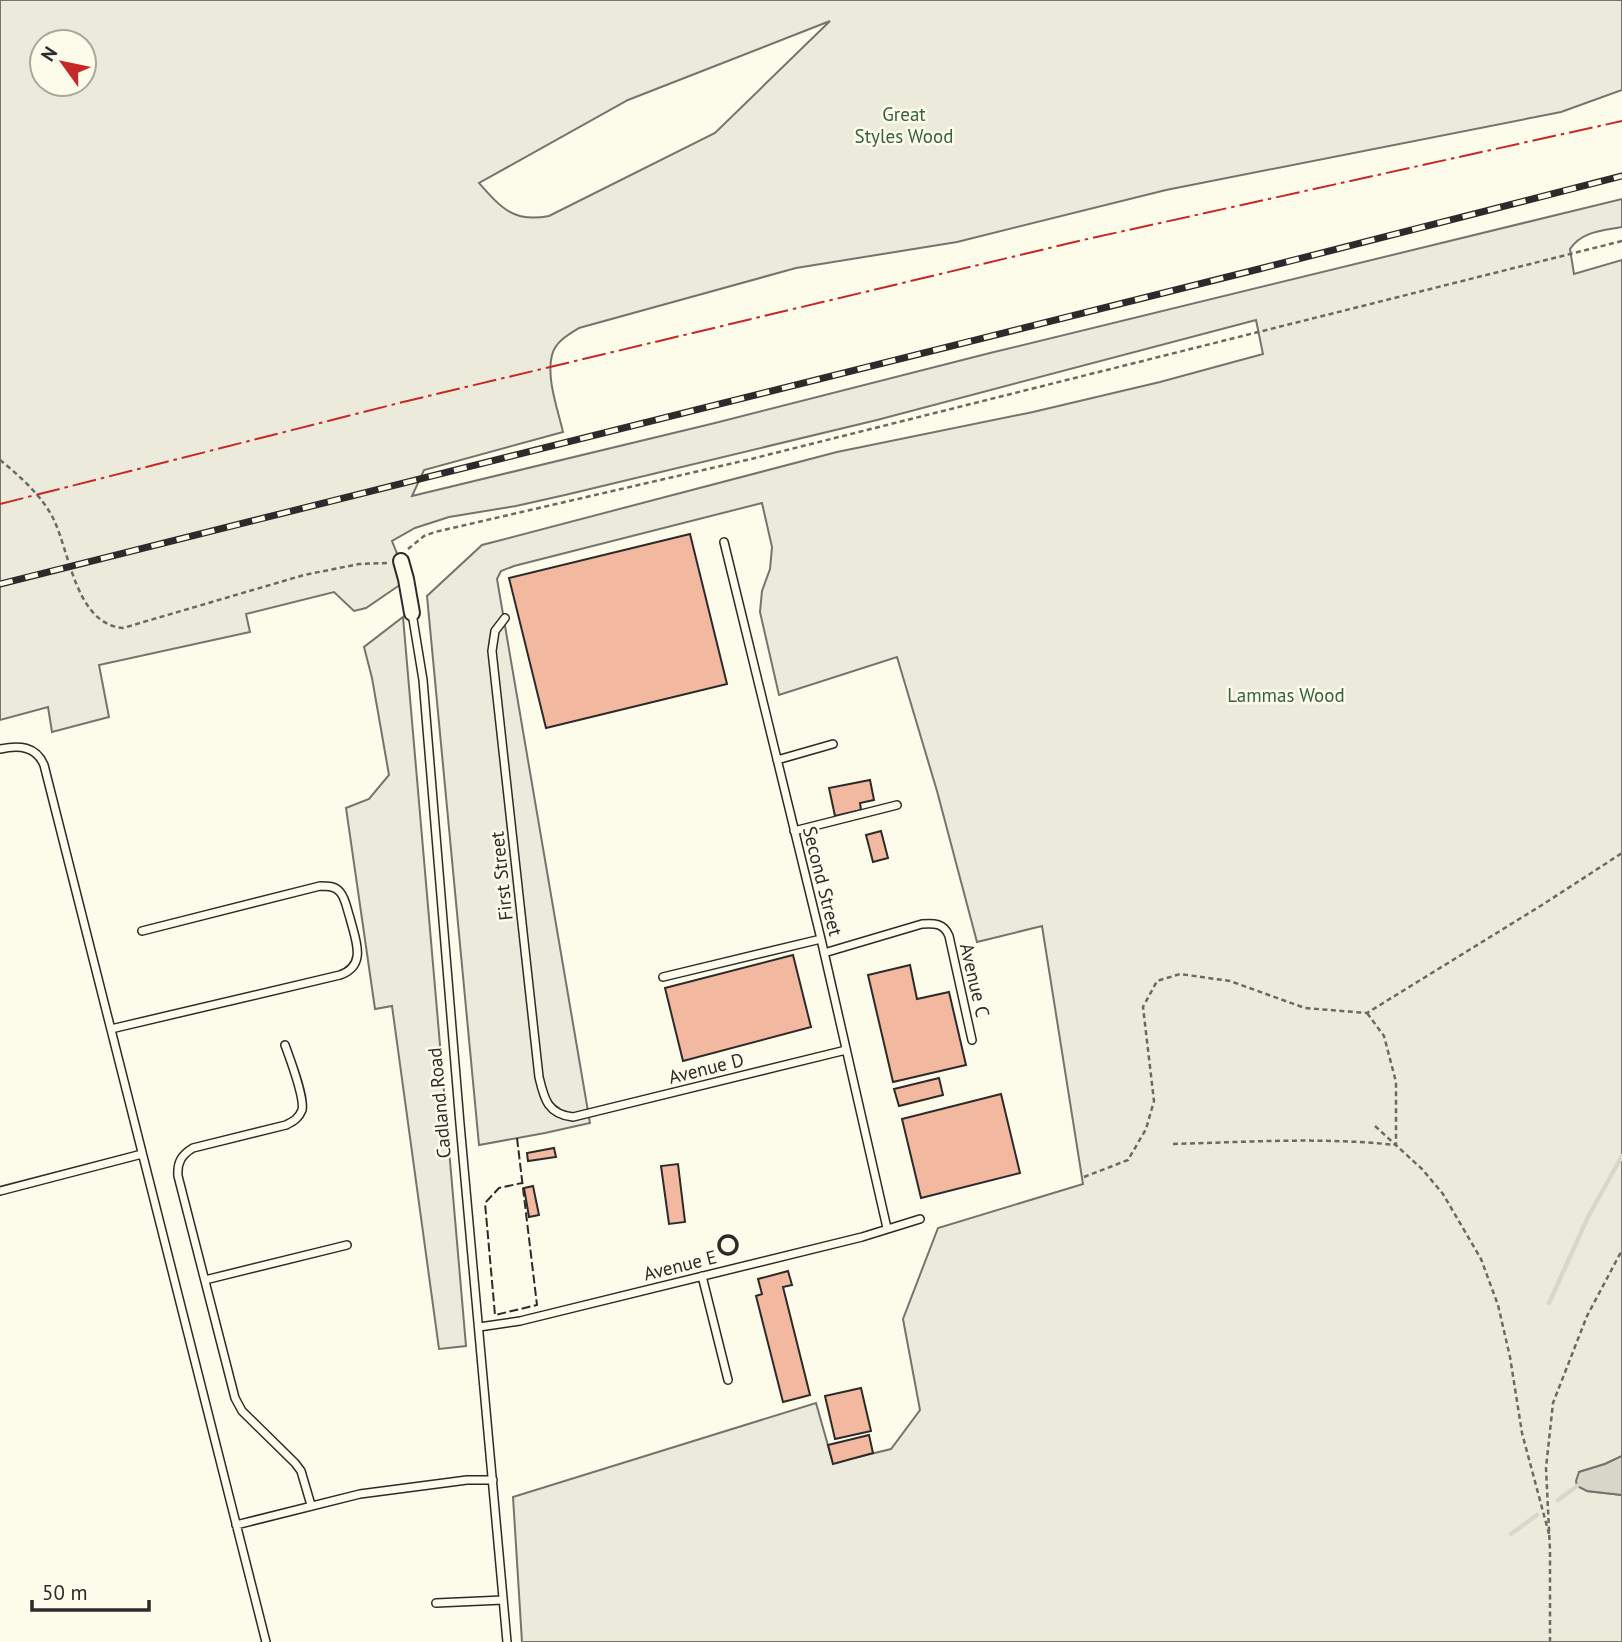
<svg xmlns="http://www.w3.org/2000/svg" width="1622" height="1642" font-family="'PT Sans',sans-serif">
	<style>
		.green { fill: #ecebdb; stroke: #74746e; stroke-width: 2; fill-rule: evenodd }
		.water { fill: #d8d7c9; stroke: #74746e; stroke-width: 2 }
		.lines { fill: none; stroke-linecap: round; stroke-linejoin: round }
		.stream { stroke: #d8d7c9; stroke-width: 4.5 }
		.building { fill: #f2b8a0; stroke: #2b2b2b; stroke-width: 2 }
		.lane-casing { stroke: #2b2b2b; stroke-width: 10 }
		.street-casing { stroke: #2b2b2b; stroke-width: 18 }
		.path { stroke: #6a6964; stroke-width: 2.5; stroke-dasharray: 5 3.5; stroke-linecap: butt }
		.lane { stroke: #fdfbea; stroke-width: 7 }
		.street { stroke: #fdfbea; stroke-width: 14 }
		.rail-casing { stroke: #2b2b2b; stroke-width: 7 }
		.rail { stroke: #fdfbea; stroke-width: 4.5; stroke-dasharray: 13; stroke-linecap: butt }
		.fence { stroke: #2b2b2b; stroke-width: 2; stroke-dasharray: 9 3.5; stroke-linecap: butt }
		.wall { stroke: #2b2b2b; stroke-width: 3.5 }
		.power { stroke: #c62828; stroke-width: 2; stroke-dasharray: 24 5 3.5 5; stroke-linecap: butt }
		.labels { text-anchor: middle; dominant-baseline: central; stroke-width: 5; stroke-linejoin: round; paint-order: stroke }
		.park-label { font-size: 19px; fill: #34623c; stroke: #fdfbea }
		.street-label { font-size: 19px; fill: #2b2b2b; stroke: #fdfbea }
	</style>
	<rect width="100%" height="100%" fill="#fdfbea"/>
	<path class="green" d="M0,0H1622V90L1561,112L1166,190L957,242L796,268L579,328C569,334 555,342 552,355C546,378 558,410 563,432L424,470L412,496L715,423L990,353L1622,199V227C1602,231 1582,231 1570,249L1574,274L1622,260V1456L1605,1464L1579,1472L1587,1491L1622,1495V1642H522L513,1497L816,1403L833,1463L891,1449L920,1410L903,1319L938,1228L1083,1184L1042,926L977,942L937,791L897,657L779,695L760,612L762,591L770,569L772,547L762,503L514,566L501,571L497,579L590,1123L545,1133L479,1145L427,596L482,545L837,452L1033,412L1160,382L1263,354L1256,320L877,420L565,495L516,506L449,517L415,528L392,541L398,556L410,578L366,608L354,611L334,592L246,614L250,632L99,665L109,717L52,732L48,707L0,720ZM830,21L715,133L549,216C514,223 501,208 479,183L628,100ZM42,42H84V84H42Z
		M403,617L466,1346L439,1349L392,1006L375,1009L346,808L369,799L389,775L372,678L364,647Z"/>
	<path class="water" d="M1622,1456V1495L1587,1491L1577,1486L1576,1481L1579,1472L1605,1464Z"/>
	<g class="lines">
		<path class="stream" d="M1549,1303L1588,1217L1622,1156
			M1558,1500L1577,1486
			M1511,1534L1537,1515"/>
	</g>
	<path class="building" d="M690,534L727,684L546,728L509,578Z
		M870,780L874,800L860,803L861,810L835,816L829,788Z
		M881,831L888,858L873,862L866,835Z
		M793,955L811,1027L683,1061L665,988Z
		M910,965L917,999L949,992L966,1065L893,1082L868,975Z
		M939,1078L943,1095L899,1106L894,1089Z
		M1001,1094L1020,1173L921,1198L902,1119Z
		M554,1148L556,1157L528,1161L527,1153Z
		M678,1164L685,1222L669,1224L661,1166Z
		M533,1186L539,1215L529,1217L524,1188Z
		M788,1271L792,1285L783,1287L810,1395L783,1402L756,1296L762,1294L758,1279Z
		M861,1388L871,1431L835,1439L825,1396Z
		M869,1435L873,1453L833,1464L828,1445Z"/>
	<g class="lines">
		<g class="lane-casing">
			<path id="lane" d="M724,542L821,939L887,1228
				M412,613L423,680L460,1124L507,1642
				M505,618L495,631L492,651L539,1077C544,1098 547,1114 573,1117L846,1050
				M0,749C19,745 36,746 44,765L266,1642
				M777,760L833,744
				M794,831L897,805
				M824,953L922,924C934,923 944,923 949,936L972,1040
				M663,977L821,939
				M111,1029L340,975C368,965 355,939 350,918C347,910 346,899 340,892C335,886 328,886 320,886L142,931
				M285,1045C290,1059 305,1098 302,1110C299,1118 294,1121 286,1125L193,1148C181,1155 177,1163 178,1176L235,1398L242,1411L295,1463L301,1471L311,1505
				M0,1191L142,1154
				M702,1276L728,1380
				M205,1280L347,1245
				M479,1327L520,1321L862,1237L920,1219
				M236,1525L360,1494L467,1480H493
				M436,1603L503,1600"/>
		</g>
		<g class="street-casing">
			<path id="street" d="M401,561L406,579L412,613"/>
		</g>
		<path class="path" d="M0,460C20,476 43,497 54,520C70,554 76,624 123,628L304,575L359,564L387,563
			M408,549L424,536L435,532L751,459L1622,241
			M1375,1126L1422,1169L1443,1194L1481,1259L1498,1305L1510,1357L1522,1433L1549,1534
			M1173,1144C1247,1142 1322,1137 1396,1145V1082L1384,1036L1367,1013
			M1084,1177L1128,1160L1146,1129L1154,1101L1143,1007L1157,981L1180,974L1230,981L1305,1008L1367,1013L1542,905L1622,853
			M1550,1642V1550L1546,1468L1553,1403L1587,1316L1622,1250"/>
		<use href="#lane" class="lane"/>
		<use href="#street" class="street"/>
		<g class="rail-casing">
			<path id="rail" d="M0,584L1259,269L1622,176"/>
		</g>
		<use href="#rail" class="rail"/>
		<path class="fence" d="M517,1138L537,1305L495,1315L485,1203L499,1188L522,1183"/>
		<path class="wall" d="M719 1245a9 9 0 1 1 18 0a9 9 0 1 1-18 0Z"/>
		<path class="power" d="M0,504L403,402L1083,240L1622,121"/>
	</g>
	<g class="labels">
		<g class="park-label">
			<text x="904" y="114">Great<tspan x="904" dy="22">Styles Wood</tspan></text>
			<text x="1286" y="695">Lammas Wood</text>
		</g>
		<g class="street-label">
			<text transform="translate(501 876) rotate(-96)">First Street</text>
			<text transform="translate(823 881) rotate(76)">Second Street</text>
			<text transform="translate(975 980) rotate(77)">Avenue C</text>
			<text transform="translate(706 1068) rotate(-14)">Avenue D</text>
			<text transform="translate(439 1103) rotate(-95)">Cadland Road</text>
			<text transform="translate(680 1265) rotate(-14)">Avenue E</text>
		</g>
	</g>
	<g transform="translate(63 63) rotate(303)"><circle r="33" fill="#fdfbea" stroke="#a9a89e" stroke-width="2"/>
	<path d="M0-5L12 26L0 18L-12 26Z" fill="#c62828"/>
	<text y="-10" font-size="19" font-weight="bold" text-anchor="middle" fill="#2b2b2b">N</text>
	</g>
	<path d="M32 1600v10h117v-10" fill="none" stroke="#2b2b2b" stroke-width="3.5"/>
	<text x="42" y="1600" font-size="21" fill="#2b2b2b" stroke="#fdfbea" stroke-width="5" paint-order="stroke">50 m</text>
</svg>
